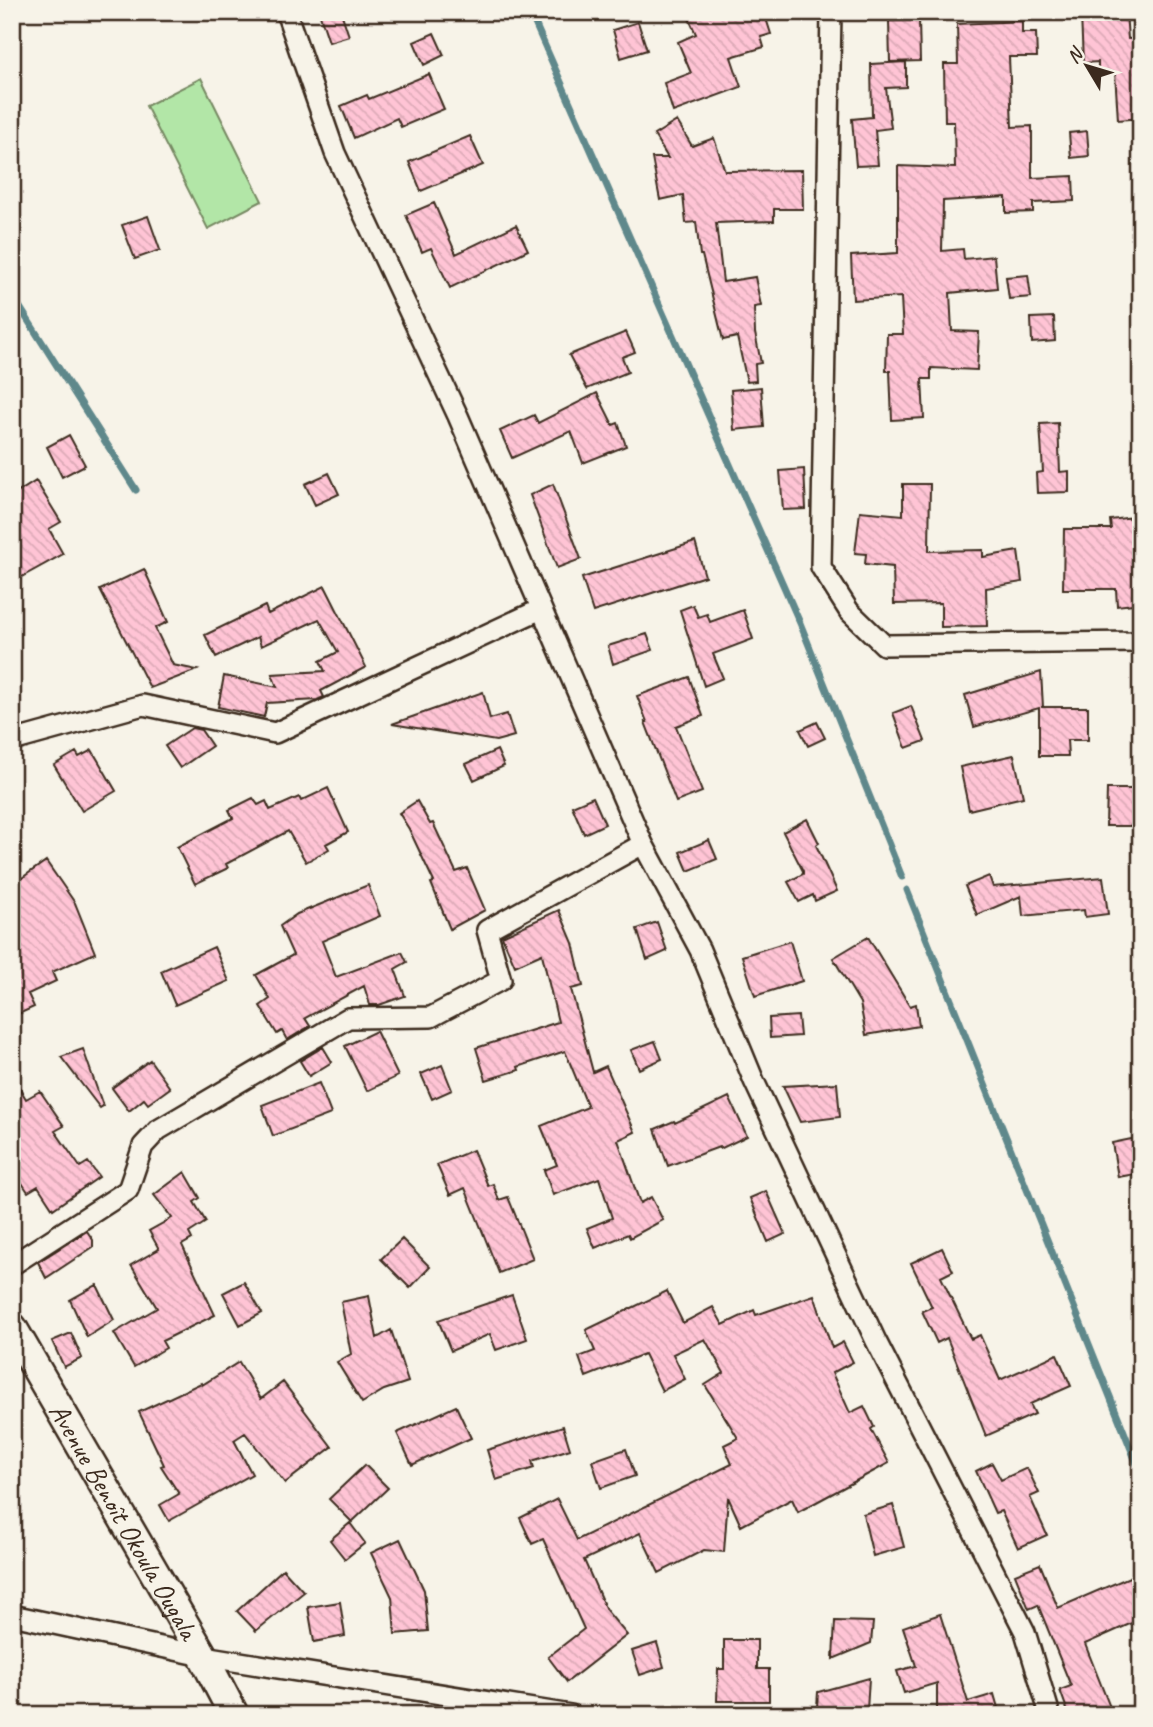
<svg xmlns="http://www.w3.org/2000/svg" width="1153" height="1727" font-family="Caveat,sans-serif">
	<style>
		.grass { fill: #b2e6a7; stroke: #768862; stroke-width: 2 }
		.lines { fill: none; stroke-linecap: round; stroke-linejoin: round }
		.stream { stroke: #5f888b; stroke-width: 7 }
		.building { fill: url(#building-back-hatch); stroke: #3b2a1e; stroke-width: 2 }
		.street-casing { stroke: #3b2a1e; stroke-width: 24 }
		.secondary-casing { stroke: #3b2a1e; stroke-width: 33 }
		.street { stroke: #f7f3e8; stroke-width: 19 }
		.secondary { stroke: #f7f3e8; stroke-width: 28 }
		.labels { text-anchor: middle; dominant-baseline: central; stroke-width: 5; stroke-linejoin: round; paint-order: stroke }
		.street-label { font-size: 28px; fill: #3b2a1e; stroke: #f7f3e8 }
	</style>
	<defs>
		<pattern id="building-back-hatch" width="6" height="6" patternUnits="userSpaceOnUse" patternTransform="scale(1.75)"><rect width="6" height="6" fill="#ffc4d5"/><path d="M-1 5l2 2M0 0l6 6M5-1l2 2" fill="none" stroke="#dba9b6"/></pattern>
	</defs>
	<rect width="100%" height="100%" fill="#f7f3e8"/>
	<filter id="ink" filterUnits="userSpaceOnUse"><feTurbulence type="fractalNoise" baseFrequency=".0143" numOctaves="2"/><feDisplacementMap in="SourceGraphic" scale="14" xChannelSelector="R" yChannelSelector="G"/><feConvolveMatrix kernelMatrix="1 2 1 2 8 2 1 2 1" color-interpolation-filters="sRGB"/></filter>
	<g filter="url(#ink)">
		<path class="grass" d="M201,78L262,201L208,229L146,106Z"/>
		<g class="lines">
			<path class="stream" d="M530,12L800,623L902,877
				M12,295L136,490
				M907,890L1141,1474"/>
		</g>
		<path class="building" d="M319,12H341L349,36L329,42Z
			M686,12H764L771,34L761,37L764,47L731,57L741,87L673,112L664,83L691,73L678,42L696,34Z
			M1126,12L1128,39L1141,38V118L1118,120L1115,72L1098,73V62L1083,63L1081,14Z
			M919,20L920,61L890,62L889,21Z
			M1022,21V33H1036L1037,57H1009L1012,127L1032,126V178L1073,176L1074,201L1033,203V212L1006,213V197L943,201L942,251L963,249L964,259L994,256L997,288L950,293L952,331L979,332L977,370L931,368V379H922L924,418L892,420L890,371H886L887,334H903L901,297L853,300L851,256L898,253V166L955,168L954,122H945L944,64H958L957,24Z
			M638,22L647,50L621,58L613,30Z
			M434,33L444,55L424,65L414,42Z
			M906,62V87L886,88L891,128L875,130L878,165L856,166L852,119L872,117L871,64Z
			M429,74L444,109L401,127L397,118L354,138L341,106L367,95L369,99Z
			M677,121L692,146L714,138L725,171L802,170L803,209H774V221L716,223L723,282L755,277L761,306L754,307L755,333L761,363L755,364L756,381L747,382L737,337L723,340L702,255H700L696,222L686,223L683,195L660,200L652,158H668L654,135Z
			M1087,131L1089,156L1071,158L1069,133Z
			M470,136L483,165L421,191L409,162Z
			M434,203L456,254L516,225L528,250L450,288L431,248L422,252L406,215Z
			M148,216L160,250L135,259L122,225Z
			M1028,275L1031,297L1009,299L1006,277Z
			M1054,317L1055,341L1032,343L1031,318Z
			M626,332L635,352L622,357L628,372L587,389L569,355Z
			M761,387L764,427L734,430L731,390Z
			M597,393L613,425L618,423L626,446L583,463L571,431L512,458L500,431L534,415L538,423Z
			M1058,423L1060,472L1069,471V492L1037,493L1036,473L1043,472L1040,424Z
			M69,435L85,465L62,477L47,447Z
			M804,469L806,509L783,510L780,471Z
			M329,473L339,494L315,505L305,484Z
			M36,481L61,522L49,529L63,554L18,579L12,569V496Z
			M553,484L581,559L557,568L530,495Z
			M903,484H930L929,551L983,550V557L1018,551L1022,582L986,588L987,626L941,627V603L894,604L893,567L865,564L866,554L855,553L860,511L903,515Z
			M1141,516V603L1117,606L1116,589H1063L1064,529H1111L1110,520Z
			M695,542L705,576L593,612L582,578Z
			M144,569L168,622L155,628L173,665L197,670L150,688L100,590Z
			M325,586L366,667L321,691L324,697L317,700L267,703L264,717L218,707L224,676L277,687L272,674L325,671L320,661L338,652L319,619L261,646L258,637L216,657L205,635L265,606L268,614Z
			M693,605L698,617L707,614L710,622L743,610L753,639L713,654L723,678L704,686L680,610Z
			M647,634L653,650L613,664L608,646Z
			M1041,672L1043,707H1041H1088V740H1067L1068,756H1039V708L974,727L965,695Z
			M689,677L703,716L676,726L702,792L676,802L645,722H647L637,696Z
			M483,692L490,719L507,714L514,736L496,741L392,724Z
			M911,706L925,741L906,748L893,713Z
			M817,722L825,738L808,746L800,730Z
			M192,728L201,730L212,746L180,768L165,746Z
			M92,750L116,791L82,811L54,765L76,752L79,757Z
			M497,750L504,766L474,780L466,764Z
			M1014,755L1023,797L969,810L960,767Z
			M328,788L348,832L326,844L329,849L306,862L288,831L226,864L228,868L195,884L177,847L233,818L229,810L253,798L258,805L266,801L270,810L299,797L301,801Z
			M1107,789H1141V826H1106Z
			M593,797L605,824L584,834L572,806Z
			M417,801L430,824L433,823L456,872L467,868L485,910L450,929L431,883L434,882L409,829L399,813Z
			M807,819L819,843L816,845L837,891L815,901L813,895L799,902L788,882L803,874V871L783,832Z
			M709,840L717,859L688,871L680,852Z
			M46,861L75,903L95,953L52,972L56,981L28,994L34,1007L12,1017V885Z
			M989,876L993,887L1103,877L1108,914L1085,917L1084,910L1023,916L1021,896L977,915L965,886Z
			M368,885L380,916L322,941L336,977L402,952L407,962L395,969L405,996L379,1005H370L364,986L305,1018L310,1026L287,1040L282,1031L277,1034L260,1006L270,999L256,975L293,955L280,926L297,914Z
			M559,910L573,943L583,986L571,989L593,1072L606,1066L635,1132L618,1140L640,1203L651,1197L663,1220L630,1238L628,1234L595,1248L587,1228L612,1218L599,1178L553,1195L544,1170L557,1165L541,1126L588,1107L565,1051L518,1067L519,1070L486,1080L476,1048L558,1022L542,954L515,966L502,936Z
			M657,922L667,951L647,960L637,929Z
			M868,937L910,1006L916,1004L919,1026L866,1035L860,1003L833,958Z
			M790,941L802,981L755,996L742,956Z
			M214,947L229,981L175,1005L161,971Z
			M798,1016L800,1036L770,1038L769,1018Z
			M376,1031L398,1076L367,1091L345,1046Z
			M655,1041L662,1059L639,1069L631,1050Z
			M323,1047L332,1062L309,1076L300,1061Z
			M83,1049L103,1106L100,1108L61,1057Z
			M150,1060L170,1088L148,1104L144,1099L129,1111L112,1088Z
			M442,1065L452,1090L432,1099L421,1074Z
			M12,1075L26,1099L40,1091L64,1126L55,1131L80,1167L88,1162L99,1177L53,1209L38,1186L28,1192L12,1168Z
			M319,1083L331,1114L273,1136L262,1105Z
			M837,1083L840,1117L800,1122L783,1086Z
			M729,1097L747,1136L720,1149L719,1147L668,1166L655,1129L674,1121L675,1123Z
			M1141,1137V1173L1118,1177L1112,1143Z
			M473,1150L488,1186L493,1184L499,1200L508,1197L533,1259L499,1273L465,1188L450,1195L437,1165Z
			M185,1172L200,1198L194,1202L206,1222L189,1233L192,1239L182,1245L215,1315L162,1341L166,1348L134,1367L114,1333L157,1308L131,1265L159,1249L149,1231L172,1218L154,1195Z
			M766,1191L785,1234L768,1242L750,1198Z
			M87,1231L93,1240V1247L46,1278L38,1262Z
			M402,1239L430,1267L410,1288L381,1259Z
			M942,1248L953,1271L941,1277L971,1339L980,1335L1000,1380L1057,1354L1071,1386L1030,1404L1035,1414L986,1436L947,1338L937,1343L922,1311L932,1307L911,1263Z
			M244,1282L262,1313L240,1325L223,1293Z
			M97,1285L114,1320L87,1337L70,1300Z
			M667,1291L683,1323L713,1307L723,1325L754,1310L756,1315L814,1295L832,1348L843,1342L853,1362L832,1373L850,1413L864,1406L874,1427L871,1429L889,1463L798,1512L792,1499L741,1526L728,1497L724,1552L704,1550L659,1573L640,1533L584,1560L606,1610L627,1635L567,1682L548,1657L584,1629L543,1539L532,1544L520,1518L557,1499L577,1540L732,1464L724,1445L738,1438L705,1385L724,1373L705,1339L673,1354L685,1379L662,1391L644,1354L586,1377L579,1357L595,1351L586,1330Z
			M512,1295L527,1339L496,1350L490,1334L451,1351L438,1320Z
			M369,1296L377,1338L391,1330L408,1382L384,1390L362,1403L337,1362L351,1354L341,1302Z
			M71,1333L82,1358L64,1367L52,1341Z
			M239,1362L261,1399L283,1382L332,1447L285,1483L245,1433L234,1440L252,1474L169,1521L160,1505L179,1494L161,1466L164,1465L139,1412L201,1383L202,1385Z
			M456,1406L471,1438L412,1465L397,1433Z
			M563,1426L570,1449L532,1461L534,1468L496,1480L487,1450Z
			M626,1449L635,1476L601,1488L592,1461Z
			M992,1463L1001,1480L1027,1468L1039,1493L1030,1497L1047,1535L1018,1548L1001,1511L995,1513L976,1471Z
			M365,1465L388,1488L352,1522L329,1499Z
			M893,1505L904,1547L873,1556L863,1514Z
			M350,1523L365,1543L345,1559L330,1540Z
			M400,1539L424,1590L428,1631L395,1634L392,1597L371,1553Z
			M1040,1564L1058,1608L1141,1572V1619L1085,1644L1113,1715H1069L1060,1690L1071,1686L1038,1605L1029,1609L1015,1574Z
			M283,1569L304,1592L256,1631L237,1611Z
			M340,1602L345,1636L314,1642L308,1607Z
			M940,1614L968,1702L994,1694L1000,1715H937V1683L904,1693L897,1671L916,1666L903,1627Z
			M835,1621L873,1622L871,1643L833,1659Z
			M724,1640H757V1669H769V1701H717L718,1669H724Z
			M657,1643L664,1667L640,1675L632,1651Z
			M869,1678L867,1710L817,1707L818,1692Z"/>
		<g class="lines">
			<g class="street-casing">
				<path id="street" d="M286,12L335,153L458,416L643,844L700,950L754,1081L876,1341L1025,1632L1050,1715
					M831,12L821,567L849,611L884,645L1141,642
					M12,735L16,740L143,705L275,733L541,609
					M12,1265L128,1190L143,1146L158,1130L348,1018L431,1017L501,980L487,930L643,844
					M12,1615L203,1656L571,1715"/>
			</g>
			<g class="secondary-casing">
				<g id="secondary">
					<path id="s1" d="M12,1327L203,1656L234,1715"/>
				</g>
			</g>
			<use href="#street" class="street"/>
			<use href="#secondary" class="secondary"/>
		</g>
	</g>
	<g class="labels">
		<g class="street-label">
			<text stroke="none"><textPath href="#s1" startOffset="224">Avenue Benoît Okoula Ougala</textPath></text>
		</g>
	</g>
	<rect width="1153" height="1727" fill="none" stroke="#f7f3e8" stroke-width="42"/>
	<rect x="21" y="21" width="1111" height="1685" fill="none" stroke="#3b2a1e" stroke-width="2.5" filter="url(#ink)"/>
	<g transform="translate(1087 66) rotate(308)" stroke="#f7f3e8" stroke-width="5" paint-order="stroke">
	<path d="M0-5L12 26L0 18L-12 26Z" fill="#3b2a1e"/>
	<text y="-10" font-size="19" font-weight="bold" text-anchor="middle" fill="#3b2a1e">N</text>
	</g>
</svg>
